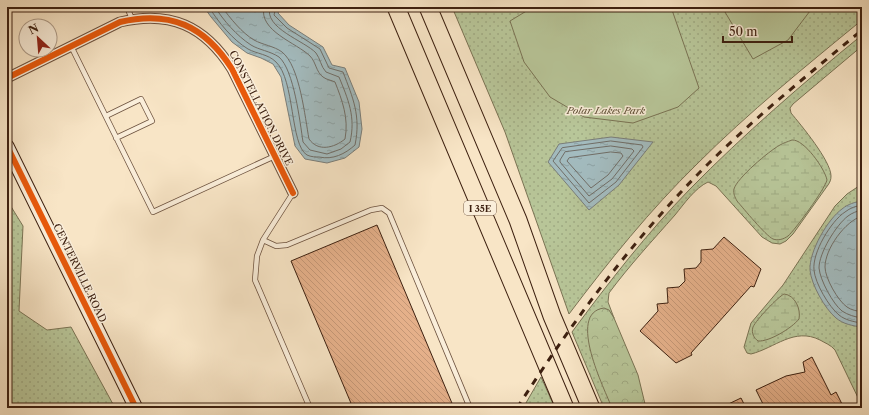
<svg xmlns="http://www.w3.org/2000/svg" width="869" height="415" font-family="'Libre Caslon Text',serif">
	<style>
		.green { fill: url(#green-dots); stroke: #7a7354 }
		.forest { fill: url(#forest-crowns); stroke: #7a7354 }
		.wetland { fill: url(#wetland-marsh); stroke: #7a7354 }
		.pitch { fill: #b8c699; stroke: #7a7354 }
		.water { fill: url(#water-ripples); stroke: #7a7e7a }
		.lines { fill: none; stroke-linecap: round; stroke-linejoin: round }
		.shore { stroke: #706e68; stroke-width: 1 }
		.building { fill: url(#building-back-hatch); stroke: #3d2010 }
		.service-casing { stroke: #6c513e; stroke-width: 6 }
		.minor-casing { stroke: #6c513e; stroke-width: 11 }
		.secondary-casing { stroke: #3d2010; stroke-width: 15 }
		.motorway-casing { stroke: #3d2010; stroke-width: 19 }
		.service { stroke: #faeeda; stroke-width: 4.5 }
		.minor { stroke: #faeeda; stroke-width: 9 }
		.secondary { stroke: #faeeda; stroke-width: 13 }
		.motorway { stroke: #f8e5c6; stroke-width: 17 }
		.rail { stroke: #3d2010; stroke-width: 3; stroke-dasharray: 7 7; stroke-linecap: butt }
		.cycleway-casing { stroke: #faeeda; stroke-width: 8 }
		.cycleway { stroke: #e8590c; stroke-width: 6 }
		.labels { text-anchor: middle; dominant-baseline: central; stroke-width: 3; stroke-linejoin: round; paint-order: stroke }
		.shield { fill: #faeeda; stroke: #765e4d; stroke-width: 1 }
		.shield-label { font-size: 9px; font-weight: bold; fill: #3d2010 }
		.street-label { font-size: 10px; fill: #3d2010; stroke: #faeeda }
		.park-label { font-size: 10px; font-style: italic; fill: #625239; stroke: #faeeda }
	</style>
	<defs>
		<pattern id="green-dots" width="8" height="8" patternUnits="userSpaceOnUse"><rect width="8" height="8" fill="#b8c699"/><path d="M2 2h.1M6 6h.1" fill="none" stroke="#9faa83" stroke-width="1.8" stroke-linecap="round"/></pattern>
		<pattern id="forest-crowns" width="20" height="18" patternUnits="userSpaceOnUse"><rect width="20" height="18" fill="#b8c699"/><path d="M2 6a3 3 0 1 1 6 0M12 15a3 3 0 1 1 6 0" fill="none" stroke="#9faa83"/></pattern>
		<pattern id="wetland-marsh" width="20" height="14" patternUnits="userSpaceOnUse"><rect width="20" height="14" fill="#b8c699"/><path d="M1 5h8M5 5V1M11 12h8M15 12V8" fill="none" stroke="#9faa83"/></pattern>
		<pattern id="water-ripples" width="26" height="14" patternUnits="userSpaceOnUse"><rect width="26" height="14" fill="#a3bcc0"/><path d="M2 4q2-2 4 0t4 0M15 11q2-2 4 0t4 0" fill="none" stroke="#8da1a4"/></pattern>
		<pattern id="building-back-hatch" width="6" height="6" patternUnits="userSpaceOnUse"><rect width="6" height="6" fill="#e5b08a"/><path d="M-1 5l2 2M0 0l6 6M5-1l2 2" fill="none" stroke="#c59776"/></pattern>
	</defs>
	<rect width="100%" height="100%" fill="#f8e5c6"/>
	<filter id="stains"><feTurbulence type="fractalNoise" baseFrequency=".005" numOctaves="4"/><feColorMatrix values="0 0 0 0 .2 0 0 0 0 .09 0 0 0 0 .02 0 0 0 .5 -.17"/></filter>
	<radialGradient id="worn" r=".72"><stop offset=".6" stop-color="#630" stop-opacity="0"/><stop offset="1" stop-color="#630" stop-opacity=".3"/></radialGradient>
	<path class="green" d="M452,7H862V20C806,66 749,112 697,164C650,210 609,261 569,314L505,132Z
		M862,35V46L793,104L790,108L791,113C801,125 831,161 831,176C831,180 830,182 828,185L793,234L786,241L780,244L772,243L762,237L716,186L708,182C695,188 684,204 675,215C653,240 629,266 609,293L608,302L614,318C611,312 607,308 600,309L592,356L612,408H604L572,332C609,282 647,233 690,189C744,134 802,84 862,35Z
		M862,184V406L835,350C831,345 825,343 820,340C794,327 775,348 751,354L747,353L744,347L751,323L783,285L835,206L847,194Z
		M7,200L23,226L19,311L47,330L71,327L114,406L108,408H7Z
		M541,377L555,408H523Z"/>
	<path class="forest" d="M604,308L609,310L614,318L638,375L646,408H612C605,390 566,313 604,308Z"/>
	<path class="wetland" d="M792,140C804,139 825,169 827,180C825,189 795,230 788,236C784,239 778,241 773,239C765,235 744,209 737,201C735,197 733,194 734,189C737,178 769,151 780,145C783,143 787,142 792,140Z
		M784,294C795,295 801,309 799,319C792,328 769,342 758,341C754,338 751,333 753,327C756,320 778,297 784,294Z"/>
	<path class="pitch" d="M533,7H671L699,88L678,107L633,123L584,117L550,97L524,62L510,21Z
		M722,7H813L788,40L753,59Z"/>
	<path class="water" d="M204,7H280L278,13L289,25L323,47L332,65L345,68L359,102L362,129L359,147L345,158L327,163L305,159L295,146L281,77L273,64L261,58L247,53L232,42L211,17Z
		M611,137L653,142L619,185L589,210L548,162L559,144Z
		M862,201V327C853,326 843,324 836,318C825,309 811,284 810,270C809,251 828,219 842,209C848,204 855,202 862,201Z"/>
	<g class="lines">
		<path class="shore" d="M209,7C218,22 233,40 248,49C257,54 268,54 276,62C295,80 290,145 307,155C311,157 316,157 319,157C333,160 345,154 355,145C361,116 353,98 343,72L329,68L320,49L287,28L274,15L276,7
			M215,7C223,20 237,36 251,45C259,50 270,51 279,57C294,70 300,122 303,142L310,150L327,154L341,149L350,142C356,117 348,99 339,77L326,72C321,67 320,58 316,53C305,41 263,28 270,7
			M222,7C230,18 242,33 254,40C263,45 274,46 282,52C300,66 305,118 309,139C318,152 334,148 345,139C349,118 342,100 335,82C331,80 327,80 323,77C316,72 316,62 310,56C297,43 258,31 264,7
			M611,141L642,145L643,147L616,182L589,203L553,161L562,148Z
			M611,146L632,149L634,151L612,179L589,196L560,162V160L565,152Z
			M611,152L621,153L623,156L608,175L591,188L567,161L569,158Z
			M862,205C856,206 850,208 845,212C831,221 812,253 814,270C815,283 829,307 839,315C845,320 854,322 862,323
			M862,210C857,211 852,213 848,216C836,225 819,253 819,268C820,280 833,304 842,311C848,315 855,317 862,318
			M862,216C845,221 825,249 825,267C825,278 838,301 847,307C851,310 857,311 862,312"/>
	</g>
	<path class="building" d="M377,225L454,408H353L291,261Z
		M724,237L761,269L754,287L751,286L691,353L692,355L676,363L640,331L658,311L657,304L668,303L667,288L679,287L685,281L684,269L696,268L701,262V250L713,249Z
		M812,357L831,395L836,392L844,408H765L756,390L786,376L805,372L803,362Z
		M741,398L746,408H720Z"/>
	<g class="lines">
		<g class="service-casing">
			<path id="service" d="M127,7L132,19
				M71,46L153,212L275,156
				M106,116L141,99L152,121L116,138
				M293,193L263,240L257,256L255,280L310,408
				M263,240L276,246L287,245L371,210L382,208L389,213L470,408"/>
		</g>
		<g class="minor-casing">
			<path id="minor" d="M7,78L120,22C170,10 205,26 232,69L293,193"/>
		</g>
		<g class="secondary-casing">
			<path id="secondary" d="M7,146L136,408"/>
		</g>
		<g class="motorway-casing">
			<path id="motorway" d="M396,7L565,408
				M428,7L518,220L552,316L591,408"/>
		</g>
		<use href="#service" class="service"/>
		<use href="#minor" class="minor"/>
		<use href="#secondary" class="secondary"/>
		<use href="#motorway" class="motorway"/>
		<path class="rail" d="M517,408C575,318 633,239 709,163C757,116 810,73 862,30"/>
		<g class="cycleway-casing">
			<path id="cycleway" d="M7,78L120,22C170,10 205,26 232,69L293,193
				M7,146L136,408"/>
		</g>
		<use href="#cycleway" class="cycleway"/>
	</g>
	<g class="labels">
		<rect class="shield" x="464" y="201" width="32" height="14" rx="3"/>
		<g class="shield-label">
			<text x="480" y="208">I 35E</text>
		</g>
		<g class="street-label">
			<text transform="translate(261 108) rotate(63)">CONSTELLATION DRIVE</text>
			<text transform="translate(80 273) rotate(64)">CENTERVILLE ROAD</text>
		</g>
		<g class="park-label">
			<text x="606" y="110">Polar Lakes Park</text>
		</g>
	</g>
	<rect width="869" height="415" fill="none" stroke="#f8e5c6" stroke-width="24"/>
	<rect x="8" y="8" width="853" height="399" fill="none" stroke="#3d2010" stroke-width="2"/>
	<rect x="12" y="12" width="845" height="391" fill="none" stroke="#3d2010"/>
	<g transform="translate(38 38) rotate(334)"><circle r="19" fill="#faeeda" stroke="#ae9c89"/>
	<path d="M0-3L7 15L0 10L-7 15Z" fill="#8f2418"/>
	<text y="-6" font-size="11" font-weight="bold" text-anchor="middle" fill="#3d2010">N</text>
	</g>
	<path d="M723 36v6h69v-6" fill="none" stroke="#3d2010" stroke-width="2"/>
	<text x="729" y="36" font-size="12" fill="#3d2010" stroke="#faeeda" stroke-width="3" paint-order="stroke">50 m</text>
	<rect width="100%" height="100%" filter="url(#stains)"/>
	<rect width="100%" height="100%" fill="url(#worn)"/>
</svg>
